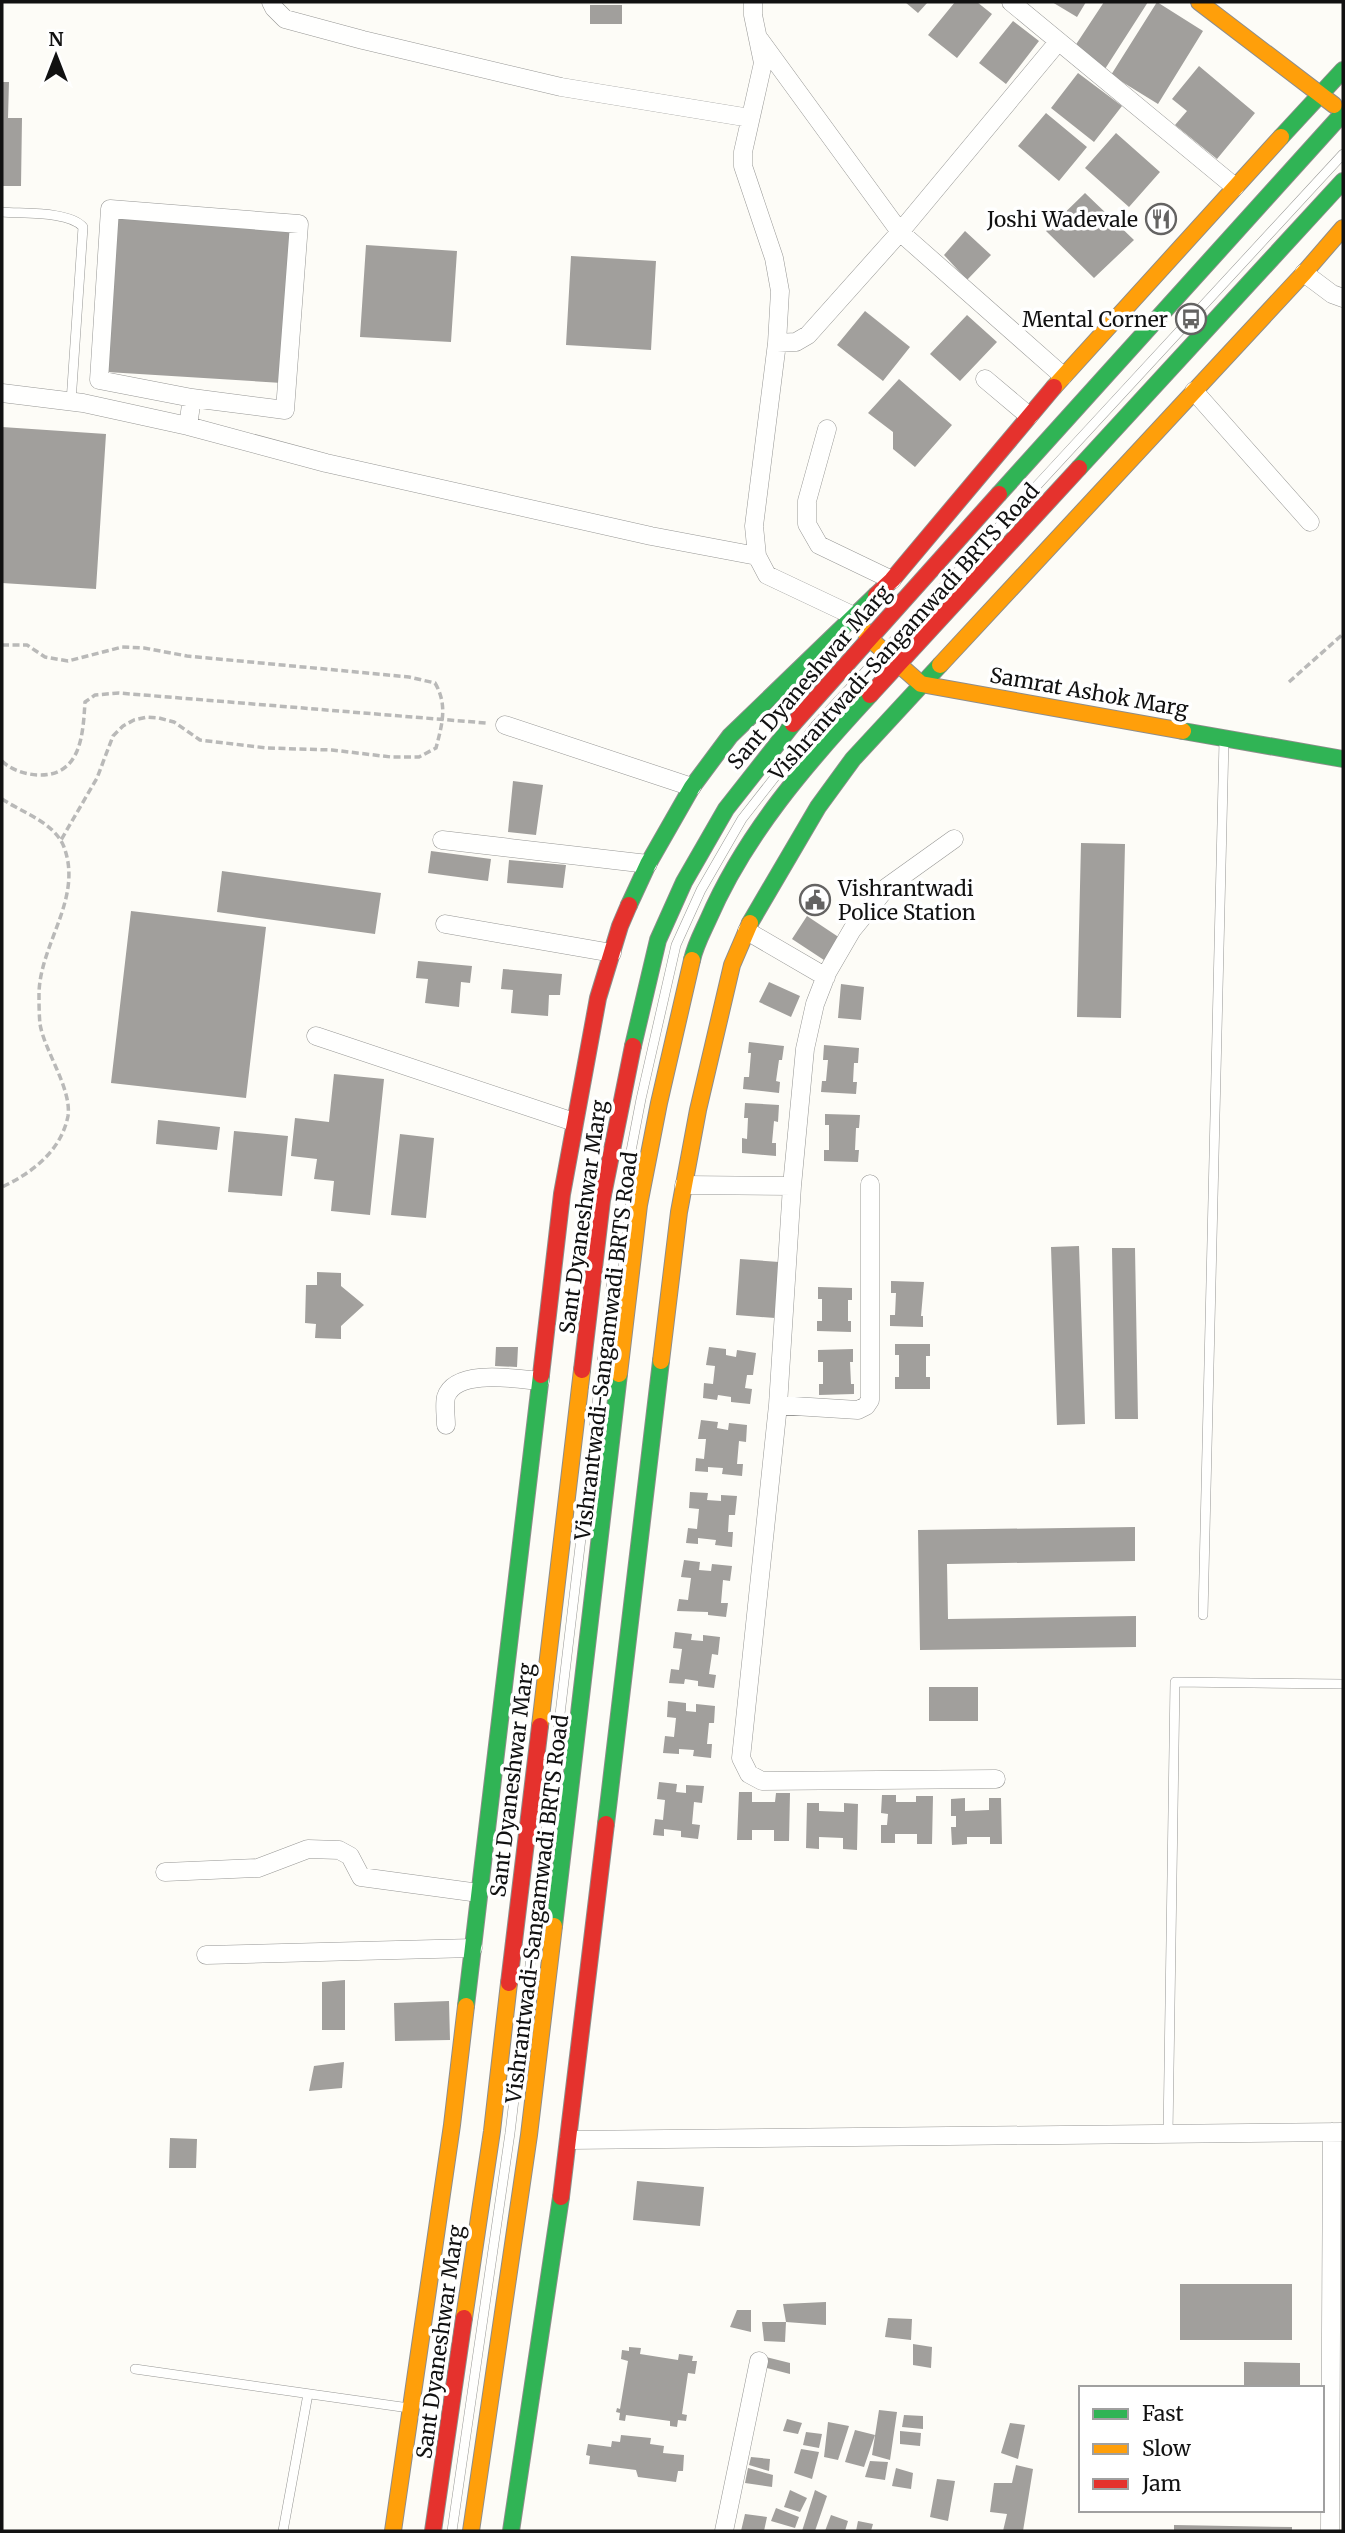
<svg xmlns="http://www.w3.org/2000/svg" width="1345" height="2533" font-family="Merriweather,serif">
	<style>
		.building { fill: #a19f9c }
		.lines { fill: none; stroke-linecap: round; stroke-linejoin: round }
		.lane-casing { stroke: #979795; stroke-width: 10 }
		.street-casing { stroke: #979795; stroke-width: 19 }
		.fast-casing { stroke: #8e8d8b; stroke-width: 18 }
		.slow-casing { stroke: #8e8d8b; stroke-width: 18 }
		.jam-casing { stroke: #8e8d8b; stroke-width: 18 }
		.path { stroke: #b9b9b8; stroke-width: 3.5; stroke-dasharray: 7 3.5; stroke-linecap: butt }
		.lane { stroke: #fffffe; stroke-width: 9 }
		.street { stroke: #fffffe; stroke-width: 18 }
		.fast { stroke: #30b455; stroke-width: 16 }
		.slow { stroke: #ff9f0a; stroke-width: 16 }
		.jam { stroke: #e5322d; stroke-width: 16 }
		.labels { text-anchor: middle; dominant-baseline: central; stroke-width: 7; stroke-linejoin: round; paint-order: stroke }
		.poi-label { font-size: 21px; fill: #111; stroke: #fff; text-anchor: end }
		.street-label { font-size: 21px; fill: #111; stroke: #fff }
	</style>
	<rect width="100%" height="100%" fill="#fdfcf7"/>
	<path class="building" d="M905,2H928L918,13Z
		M955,2H977L992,14L957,58L928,35Z
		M1052,2H1086L1077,17Z
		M1104,2H1148L1105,69L1073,49Z
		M1157,2L1203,31L1158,104L1111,75Z
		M590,5H622V24H590Z
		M1013,21L1039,41L1006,84L979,63Z
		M1199,66L1255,113L1217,159L1175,125L1187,111L1172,99Z
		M1078,73L1122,106L1094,142L1051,108Z
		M2,82H9L8,118H22L21,186H2Z
		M1046,113L1087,147L1059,181L1018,146Z
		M1116,133L1160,172L1129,207L1085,168Z
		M1085,193L1134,240L1094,278L1046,231Z
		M117,217L291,229L282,383L107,372Z
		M965,231L991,255L967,280L944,255Z
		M366,245L457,251L451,342L360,337Z
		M571,256L656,261L651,350L566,345Z
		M865,311L910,347L883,381L837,345Z
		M967,315L997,342L960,381L930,354Z
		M899,379L952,425L915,467L893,449V432L868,413Z
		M2,427L106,434L96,589L2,583Z
		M513,781L543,785L536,835L508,832Z
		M1081,843L1125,844L1121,1018L1077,1017Z
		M431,851L491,859L488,881L428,873Z
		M509,860L566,865L563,888L507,883Z
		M222,871L381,893L375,934L217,912Z
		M131,911L266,927L246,1098L111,1083Z
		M807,916L843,940L827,962L792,939Z
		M418,961L472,966L470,983L461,982L459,1007L425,1003L428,979L416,978Z
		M503,969L562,974L560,995H549L548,1016L511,1013L513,990L501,989Z
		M769,982L800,996L791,1017L759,1002Z
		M841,984L864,987L861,1020L838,1018Z
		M749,1042L784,1046L782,1060H779L776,1081L780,1082L779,1093L743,1089L744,1077H749L751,1053H748Z
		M824,1045L859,1048L858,1063H854L853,1082H857L856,1094L821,1092L822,1081H826L828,1060H823Z
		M334,1074L384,1079L370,1215L331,1211L334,1181L314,1179L317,1159L291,1156L295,1118L329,1122Z
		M745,1103L779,1105L778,1122L774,1121L772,1143H776V1156L742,1153V1138L747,1139L748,1118H744Z
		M825,1114L860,1115L859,1128H856L855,1150H859L858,1162L824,1161V1150H829V1125H825Z
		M158,1120L220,1127L217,1150L156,1144Z
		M234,1131L288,1136L282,1196L228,1192Z
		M400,1134L434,1138L426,1218L391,1215Z
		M1079,1246L1085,1424L1057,1425L1051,1247Z
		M1112,1248H1135L1138,1419H1115Z
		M740,1259L779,1262L775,1318L736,1315Z
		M317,1272L341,1273V1286L364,1305L341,1326V1339L315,1338L316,1324L305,1323L306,1285H317Z
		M891,1281L924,1282L921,1316H923V1327L890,1326V1315H895L896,1293H891Z
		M818,1287L852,1288V1300H848V1321H851V1332L817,1331V1321H822V1299H818Z
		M895,1344H930V1356H926V1377H930V1389H895V1377H899V1355H895Z
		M496,1347H518L517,1367L495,1366Z
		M709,1347L726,1349V1355L736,1357L737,1350L756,1353L753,1375H747L745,1388L752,1389L750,1404L731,1402V1397L718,1395L717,1400L703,1398L704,1383L713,1384L715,1366L706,1365Z
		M853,1349V1362H850L851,1384H854V1394L819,1395V1384H823V1362H818V1350Z
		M701,1420L718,1422L717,1428L728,1430L729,1423L747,1425L746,1442L739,1441L737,1464H743L742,1476L722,1474L723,1468L708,1467V1472L695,1471L696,1458L704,1459L706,1439H698Z
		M690,1492L708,1493L707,1500L721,1501V1495L737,1496L735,1515H729L728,1532H733L732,1547L715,1545L716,1540L698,1538V1544L686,1543L688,1528L697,1529L699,1509L689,1508Z
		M1135,1527V1561L947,1564L948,1619L1136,1616V1647L920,1650L918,1530Z
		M684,1560L700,1562L699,1570L711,1571L712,1564L732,1566L730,1581L723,1580L721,1603H728L726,1617L708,1615V1612L677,1611L679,1599L688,1600L691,1578L681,1577Z
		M675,1632L692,1634L691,1640L703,1641V1635L720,1637L718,1655L712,1654L709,1674L716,1675L714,1688L698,1686V1681L685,1679L684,1684L669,1683L671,1669L679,1670L682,1649L673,1648Z
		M929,1687H978V1721H929Z
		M668,1701L686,1703V1711L696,1712V1704L715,1706L714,1723H709L707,1744H712L711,1758L693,1756L694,1750L679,1749V1754L663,1753L665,1736L674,1737L676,1718L667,1717Z
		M659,1782L677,1784L676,1792L686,1793V1785L704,1786L702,1803L694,1802L692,1824L700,1825L698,1839L681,1837V1831L664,1829V1836L653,1835L655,1819L663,1820L665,1800L657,1799Z
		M739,1792H752V1802H775L776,1793H790L789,1841H774V1830H752V1840H737Z
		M882,1795H896V1802H916V1796H933L932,1844H917V1834H895V1843H881V1825H887L888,1814L881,1813Z
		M965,1798V1811L989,1810V1798H1001L1002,1844H990V1837H967V1844L952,1845L951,1827H956V1816H951V1799Z
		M807,1803H819V1811L844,1812V1803L858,1804L857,1850L843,1849V1838L819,1837V1849L806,1848Z
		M345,1980V2030H322V1982Z
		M449,2001L450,2040L395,2041L394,2003Z
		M344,2062L342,2088L309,2091L314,2066Z
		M170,2138L197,2139L196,2168H169Z
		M637,2181L704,2187L700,2226L633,2220Z
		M1180,2284H1292V2340H1180Z
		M826,2302V2325L786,2322L785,2342L764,2341L762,2322H786L783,2304Z
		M737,2310H751V2332L730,2327Z
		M888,2318L912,2319L911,2340L885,2337Z
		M913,2344L932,2347L931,2368L913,2365Z
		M629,2347L641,2348L640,2354L678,2360L679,2354L693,2356L692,2361H697L695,2374L688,2373L682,2414L687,2415L686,2421L678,2420L677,2427L670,2426V2421L626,2415L625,2421L619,2420L620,2413L616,2412L617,2408L620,2409L628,2361L621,2359L622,2350L629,2351Z
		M766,2357L790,2363V2374L763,2367Z
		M1244,2362L1300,2363V2388H1244Z
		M879,2410L897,2412L890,2460L872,2455Z
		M904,2415L923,2416V2429L902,2427Z
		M787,2419L802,2423L798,2434L783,2431Z
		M828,2422L849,2426L838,2460L824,2457Z
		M1010,2423L1025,2425L1018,2459L1001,2453Z
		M855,2430L875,2435L864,2467L845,2462Z
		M900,2431L921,2433L920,2446L900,2444Z
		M806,2432L822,2434L819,2448L803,2445Z
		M621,2435L651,2438L650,2444L664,2446L663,2453L684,2455L683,2471H678L676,2482L638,2477L636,2470L589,2464L590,2456L586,2455L588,2444L611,2447L612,2441L620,2442Z
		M801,2449L819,2452L812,2479L794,2473Z
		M751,2457L770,2459L769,2471L749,2465Z
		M870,2461L888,2462L885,2480L865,2477Z
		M1016,2465L1033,2469L1023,2531H1003L1007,2514L990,2512L994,2483H1012Z
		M748,2468L773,2475L772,2487L745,2483Z
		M896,2468L913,2473L911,2489L892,2486Z
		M937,2479L955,2481L948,2521L930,2517Z
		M790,2490L807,2498L800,2512L784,2507Z
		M815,2490L827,2496L815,2531H802Z
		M776,2508L799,2517L795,2528L771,2521Z
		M745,2514L767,2517L764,2531H741Z
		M831,2515L848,2521L845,2531H825Z
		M858,2521L873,2524L871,2531H856Z
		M1174,2525L1292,2527V2531H1174Z"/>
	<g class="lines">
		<g class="lane-casing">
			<path id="lane" d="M2,212C23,214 69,211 83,227L71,402
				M1203,1615L1224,740
				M1168,2134L1175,1682L1343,1684
				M135,2369L409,2408
				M283,2531L308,2394
				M452,2531L510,2133L621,1203L641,1099L676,945L701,890L742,819L815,726L1343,154"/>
		</g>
		<g class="street-casing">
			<path id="street" d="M271,2L274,8L285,19L363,40L561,87L750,118
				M753,2V15L763,63L743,152V166L774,258L780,291L777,343L754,526L757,556L767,575L856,617
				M1011,2L1235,187
				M760,40L900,232L1063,376
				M1304,273L1332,294L1343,298
				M777,343L796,342L808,335L900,232L1058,42
				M985,379L1029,416
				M1194,391L1310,522
				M2,393L83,403L188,426L326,463L651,536L757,556
				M188,426L192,398L99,380L110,209L299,224L285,410L192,398
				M827,429L807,501V524L819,545L892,580
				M505,725L692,787
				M954,839L887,887L852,930L827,973L815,1004L805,1049L792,1186L778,1405L741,1758L749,1774L762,1781L996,1779
				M442,840L648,864
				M445,924L612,953
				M747,931L826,977
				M316,1036L574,1122
				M684,1185L792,1186
				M778,1405L858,1410L866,1406L870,1400V1184
				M446,1425C446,1417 444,1405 446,1397C456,1368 517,1379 540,1381
				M165,1872L258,1868L308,1849L339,1850L350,1856L361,1877L479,1893
				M206,1955L473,1948
				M569,2140L1343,2132
				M724,2531L759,2361
				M1330,2531L1332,2132"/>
		</g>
		<g class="fast-casing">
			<path id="fast" d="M1281,137L1343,70
				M1079,468L1343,181
				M999,494L1343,113
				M1183,731L1343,759
				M629,905L648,864L692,787L730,736L876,595
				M750,923L818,807L853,759L940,665
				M692,960C695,946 702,933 708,920C745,834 807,763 870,695
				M633,1046L658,940L684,882L726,809L793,724
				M606,1824L661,1361
				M554,1926L619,1374
				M466,2006L541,1375
				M511,2531L561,2197"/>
		</g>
		<g class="slow-casing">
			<path id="slow" d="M1199,2L1334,105
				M1054,387L1281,137
				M858,621L869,638L921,684L1183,731
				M940,665L1304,273L1343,228
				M661,1361L679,1212L698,1110L732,965L750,923
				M619,1374L639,1205L659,1103L692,960
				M540,1726L582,1370
				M464,2318L492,2131L509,1983
				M393,2531L452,2125L466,2006
				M471,2531L529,2135L554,1926"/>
		</g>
		<g class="jam-casing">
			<path id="jam" d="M876,595L892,580L1054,387
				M870,695L1079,468
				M793,724L999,494
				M582,1370L602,1200L633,1046
				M541,1375L562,1194L598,998L620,926L629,905
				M509,1983L540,1726
				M561,2197L606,1824
				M433,2531L464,2318"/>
		</g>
		<path class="path" d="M2,645H27L45,657L68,661L122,647L144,648L187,656L409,677L435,683C448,705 442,725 436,748L419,757H391L332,750L267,748L200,740L174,722L159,718L147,717L134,720L123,726L113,736L97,778L61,840
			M1289,682L1343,634
			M2,761C11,770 25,774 37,775C81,777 83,735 85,702L95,695L119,693L486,723
			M2,799C23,813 54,822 64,847C83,898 41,942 39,992C39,1002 39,1014 40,1024C44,1050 72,1089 68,1116C61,1151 32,1173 2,1187"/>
		<use href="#lane" class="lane"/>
		<use href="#street" class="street"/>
		<use href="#fast" class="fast"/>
		<use href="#slow" class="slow"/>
		<use href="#jam" class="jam"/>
	</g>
	<defs>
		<g id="restaurant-ring" transform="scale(1.575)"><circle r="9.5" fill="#fff" stroke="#646362" stroke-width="1.5"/><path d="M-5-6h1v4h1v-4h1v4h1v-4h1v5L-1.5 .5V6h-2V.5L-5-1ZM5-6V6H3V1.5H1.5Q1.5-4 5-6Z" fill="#646362"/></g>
		<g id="bus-ring" transform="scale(1.575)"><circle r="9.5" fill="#fff" stroke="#646362" stroke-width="1.5"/><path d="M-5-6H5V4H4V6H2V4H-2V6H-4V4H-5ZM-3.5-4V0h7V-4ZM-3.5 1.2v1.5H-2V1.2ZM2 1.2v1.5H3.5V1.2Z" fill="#646362"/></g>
		<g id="civic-ring" transform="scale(1.575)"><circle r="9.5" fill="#fff" stroke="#646362" stroke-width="1.5"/><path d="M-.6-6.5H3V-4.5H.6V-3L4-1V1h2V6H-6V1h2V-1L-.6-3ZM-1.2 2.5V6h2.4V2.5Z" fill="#646362"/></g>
	</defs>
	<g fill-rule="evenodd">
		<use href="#restaurant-ring" x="1161" y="219"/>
		<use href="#bus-ring" x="1191" y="319"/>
		<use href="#civic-ring" x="815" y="900"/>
	</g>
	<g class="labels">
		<g class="poi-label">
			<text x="1138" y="219">Joshi Wadevale</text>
			<text x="1168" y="319">Mental Corner</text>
			<text x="838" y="888" text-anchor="start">Vishrantwadi<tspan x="838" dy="24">Police Station</tspan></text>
		</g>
		<g class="street-label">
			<text transform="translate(904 632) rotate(-48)">Vishrantwadi-Sangamwadi BRTS Road</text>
			<text transform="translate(809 677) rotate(-49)">Sant Dyaneshwar Marg</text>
			<text transform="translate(1089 692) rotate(10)">Samrat Ashok Marg</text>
			<text transform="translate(583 1217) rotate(-82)">Sant Dyaneshwar Marg</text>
			<text transform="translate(606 1346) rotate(-83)">Vishrantwadi-Sangamwadi BRTS Road</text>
			<text transform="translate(512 1780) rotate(-83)">Sant Dyaneshwar Marg</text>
			<text transform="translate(537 1909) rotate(-83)">Vishrantwadi-Sangamwadi BRTS Road</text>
			<text transform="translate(440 2342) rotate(-82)">Sant Dyaneshwar Marg</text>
		</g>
	</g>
	<rect width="1345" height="2533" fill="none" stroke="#111111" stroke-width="7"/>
	<rect x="1079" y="2386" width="245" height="126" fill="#ffffff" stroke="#a0a0a0" stroke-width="2"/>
	<rect x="1093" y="2409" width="35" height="10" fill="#30b455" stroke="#a0a0a0" stroke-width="2"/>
	<text x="1142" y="2421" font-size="21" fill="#111111">Fast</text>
	<rect x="1093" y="2444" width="35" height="10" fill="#ff9f0a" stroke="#a0a0a0" stroke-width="2"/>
	<text x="1142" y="2456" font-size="21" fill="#111111">Slow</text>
	<rect x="1093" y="2479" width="35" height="10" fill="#e5322d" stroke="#a0a0a0" stroke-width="2"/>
	<text x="1142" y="2491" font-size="21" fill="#111111">Jam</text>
	<g transform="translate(56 56)" stroke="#ffffff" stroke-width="5" paint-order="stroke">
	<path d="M0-5L12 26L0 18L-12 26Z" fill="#111111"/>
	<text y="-10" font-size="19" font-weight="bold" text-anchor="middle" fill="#111111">N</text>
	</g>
</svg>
